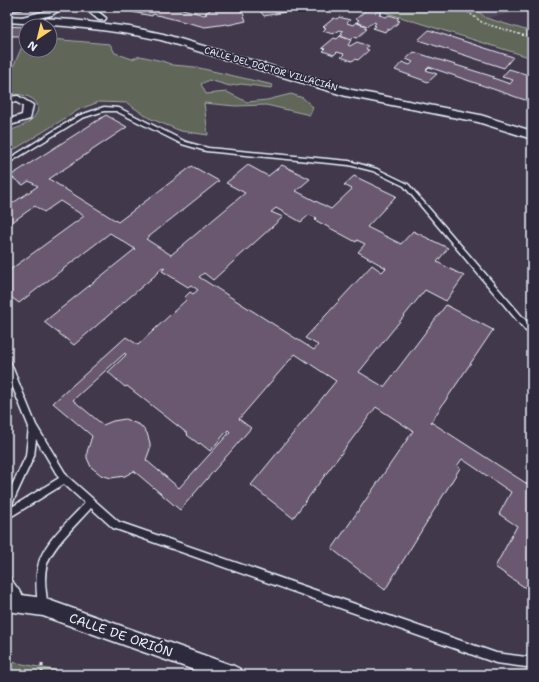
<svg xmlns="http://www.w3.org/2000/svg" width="539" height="682" font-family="'Shantell Sans',sans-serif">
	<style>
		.built { fill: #50465a }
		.green { fill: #606658; stroke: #a4aca8 }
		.building { fill: #6a5870; stroke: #e8f1f8; fill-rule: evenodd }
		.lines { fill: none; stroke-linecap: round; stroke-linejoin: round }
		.service-casing { stroke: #e8f1f8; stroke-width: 3 }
		.minor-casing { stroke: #e8f1f8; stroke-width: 3 }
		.tertiary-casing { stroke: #e8f1f8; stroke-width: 3 }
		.path-far1 { stroke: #e8f1f8; stroke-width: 1.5; stroke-dasharray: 2 2; stroke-linecap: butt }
		.path { stroke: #e8f1f8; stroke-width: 3; stroke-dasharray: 4 4; stroke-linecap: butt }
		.service { fill: #2f2a3d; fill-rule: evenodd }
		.minor { fill: #2f2a3d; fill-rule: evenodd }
		.tertiary { fill: #2f2a3d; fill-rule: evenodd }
		.labels { text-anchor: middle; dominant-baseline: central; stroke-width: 3.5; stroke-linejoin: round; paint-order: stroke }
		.far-street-label { font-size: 9px; fill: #e8f1f8; stroke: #2f2a3d }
		.near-street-label { font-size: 13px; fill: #e8f1f8; stroke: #2f2a3d }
	</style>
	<rect width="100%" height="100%" fill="#41384c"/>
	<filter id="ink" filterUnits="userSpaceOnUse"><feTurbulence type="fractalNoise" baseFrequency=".025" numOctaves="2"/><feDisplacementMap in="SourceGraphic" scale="8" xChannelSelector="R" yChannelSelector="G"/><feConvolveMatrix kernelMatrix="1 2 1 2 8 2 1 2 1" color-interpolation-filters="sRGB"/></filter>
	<g filter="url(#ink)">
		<path class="built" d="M474,7H532V9L487,18Z"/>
		<path class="green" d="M368,7H473L486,18L532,32V58Z
			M50,39L110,44L115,53L132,59L140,56L162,61L173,65L195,67L273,85L271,88L241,84L230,86L209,80L201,84L206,94L227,92L247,102L267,100L291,94L303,98L313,107L310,115L266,105L235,106L204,103L208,135L181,131L149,118L127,103L99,102L80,109L7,154V131C44,123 52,93 7,94V81L24,42L26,41V50H50Z
			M7,661L64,672L71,675H7Z"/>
		<path class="building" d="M111,7H176L204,15L207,14L205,13L210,10V9L236,7L243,13L246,21L228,25L227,24L205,27L153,14L152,16L137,13Z
			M257,7H281L285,12L264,16Z
			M372,9L382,13L379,15L386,17L389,15L399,18L397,20L400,21L390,30L387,29L385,32L373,28L376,26L374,25L376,23L374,22L367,26L356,23L359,20L356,19L366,10L369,11Z
			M339,17L350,20L347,23L353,25L356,22L367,26L364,28L367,29L357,38L354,37L351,40L340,36L343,34L341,33L343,31L340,30L333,34L323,31L326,28L323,27L334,18L337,19Z
			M7,26L24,27L19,36H7Z
			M429,30L513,57L504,68L418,40Z
			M340,36L351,40L348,45L350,46L357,42L368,46L366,49L369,50L358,60L355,59L352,61L341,57L344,54L337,52L334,55L323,51L325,49L322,48L334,38L337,39Z
			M414,52L494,77L493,78L510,84L513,80L502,77L509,69L532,76V87L530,86L528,90L532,91V97L529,101L522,99L429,67L426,70L437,74L428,82L395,70L402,62L410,65L413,62L406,59Z
			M106,115L127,127L49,179L118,222L192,166L219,181L146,239L171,255L245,193L226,183L248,165L268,176L282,165L310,179L296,191L331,209L352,189L344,185L354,176L396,196L367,227L401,244L413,231L448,248L437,262L464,276L446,301L425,290L359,372L384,387L446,305L493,330L431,422L532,487V578L527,589L495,567L517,526L499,514L511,492L462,459L457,466L460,468L385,590L332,549L413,431L376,407L293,518L251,485L336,381L295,354L239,419L251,428L180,510L134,471L125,476L111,478L101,475L91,467L87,458V452L92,436L53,403L126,337L138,345L186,300L184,298L190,292L193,294L198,290L191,285L188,287L162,271L165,268L163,267L158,271L159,272L74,345L44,322L135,249L110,233L19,303L7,294V272L84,216L60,201L44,212L35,206L8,225L7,207L38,186L29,181L23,185L10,176ZM276,208L301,222L309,215L317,218L315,220L356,242L357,240L365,244L358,252L386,268L382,272L372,265L305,338L318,345L314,350L199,277L204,273L213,280L283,217L271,212ZM125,353L126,355L108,372L125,387L127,386L188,434L187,435L199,444L200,443L210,451L228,430L230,432L179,488L146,460L150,449V443L147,433L140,425L125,419L113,421L103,425L73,400Z"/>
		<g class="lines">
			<g class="service-casing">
				<path id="service" d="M104,107L119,108L186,142L208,148L349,161L377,169L408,184L532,328V334L526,331L404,186L373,171L349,165L206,151L182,144L116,111H104L82,118L7,164V160L78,116Z
					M7,361L10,362L11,364L36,425L67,476L119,522L496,653L526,657L532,655V665L526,667L496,663L116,529L113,528L91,508C78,523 53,546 47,564C43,577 46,593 48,607L46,610L43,612L40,610L38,607C37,594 35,580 38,567C42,543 69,521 85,503L64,484L7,519V510L59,478L36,439L34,456L10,508L7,509V496L26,456L29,427L7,373Z
					M7,576L10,578L25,599L27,602L25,605L22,607L19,605L7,589Z"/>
			</g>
			<g class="minor-casing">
				<path id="minor" d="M7,7H23L22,9L7,11Z
					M54,7H64L52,15L25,21L21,19L22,17L46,11Z
					M83,7H92L106,18L105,20H99Z
					M18,96L33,105L30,119L7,126V120L22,115L23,106L16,102L7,103V97Z
					M7,593L43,598L234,666L240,669L243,675H208L43,616L7,611Z"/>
			</g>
			<g class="tertiary-casing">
				<path id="tertiary" d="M7,16L73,20L130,27L163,34L352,90L480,115L532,131V139L478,122L346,96L161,40C110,29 59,25 7,22Z"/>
			</g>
			<path class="path-far1" d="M461,7L483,23L532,38"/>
			<path class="path" d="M42,663V675"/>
			<use href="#service" class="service"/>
			<use href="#minor" class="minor"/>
			<use href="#tertiary" class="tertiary"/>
		</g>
	</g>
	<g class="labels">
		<g class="far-street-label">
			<text transform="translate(271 69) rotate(16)">CALLE DEL DOCTOR VILLACIÁN</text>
		</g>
		<g class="near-street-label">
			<text transform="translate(121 635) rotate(19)">CALLE DE ORIÓN</text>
		</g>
	</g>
	<rect width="539" height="682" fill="none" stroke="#2f2a3d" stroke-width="24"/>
	<rect x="12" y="12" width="515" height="658" fill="none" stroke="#e8f1f8" stroke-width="1.5" filter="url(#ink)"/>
	<g transform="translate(38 38) rotate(215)"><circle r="19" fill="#2f2a3d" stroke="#797a88"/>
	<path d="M0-3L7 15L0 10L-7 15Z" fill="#ffd166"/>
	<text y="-6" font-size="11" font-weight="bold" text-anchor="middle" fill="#e8f1f8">N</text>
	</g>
</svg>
